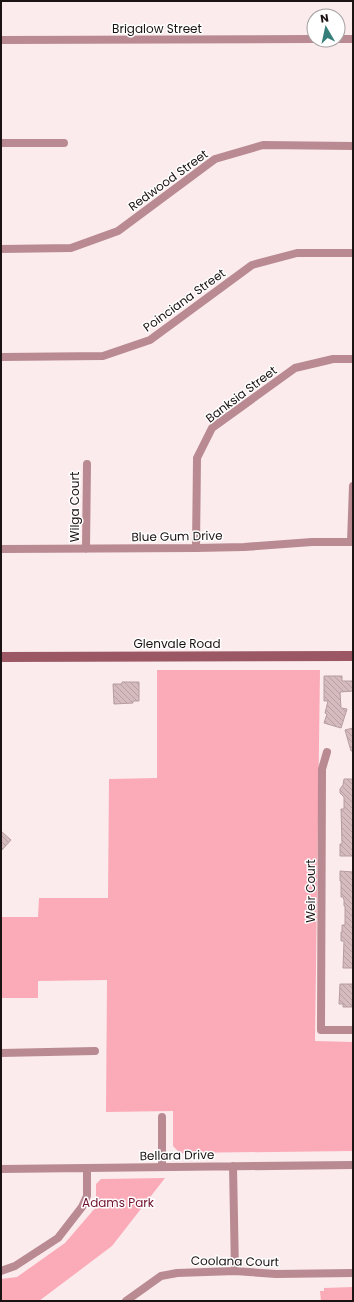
<svg xmlns="http://www.w3.org/2000/svg" width="354" height="1302" font-family="Poppins,sans-serif">
	<style>
		.green { fill: #fbaab7 }
		.building { fill: url(#building-back-hatch); stroke: #b69ca0 }
		.lines { fill: none; stroke-linecap: round; stroke-linejoin: round }
		.street { stroke: #b98a91; stroke-width: 8 }
		.secondary { stroke: #9b5864; stroke-width: 10 }
		.labels { text-anchor: middle; dominant-baseline: central; stroke-width: 3; stroke-linejoin: round; paint-order: stroke }
		.street-label { font-size: 12px; fill: #1b1213; stroke: #fff }
		.park-label { font-size: 12px; fill: #6f112e; stroke: #fff }
	</style>
	<defs>
		<pattern id="building-back-hatch" width="6" height="6" patternUnits="userSpaceOnUse"><rect width="6" height="6" fill="#d5bbbe"/><path d="M-1 5l2 2M0 0l6 6M5-1l2 2" fill="none" stroke="#b6a0a2"/></pattern>
	</defs>
	<rect width="100%" height="100%" fill="#fbebed"/>
	<path class="green" d="M157,670H320L315,1041L353,1042V1151L180,1153L173,1146V1111L106,1112L107,980L38,981V998H1V917H38L39,898H108L109,779L157,778Z
		M165,1178L112,1246L39,1301H1V1279L17,1277L65,1243L96,1207V1184L101,1179Z
		M353,1287V1301H321L320,1291H324V1288Z"/>
	<path class="building" d="M324,676H342V681H353V691L340,692L341,708L347,709L341,728L324,723L327,714L325,713L328,701H324Z
		M122,682H139V701H133V703L114,704L113,684H122Z
		M353,728V751H351L345,730Z
		M344,779H353V856H340V844H342L341,809H344V797L340,793V789L343,785Z
		M1,831L11,840L1,851Z
		M340,871L353,872V968H343L344,941H341V932H342V925H345V906H344V900L343,897H341V881H340Z
		M340,984H352V986H353L352,1007H343V1004H339Z"/>
	<g class="lines">
		<path class="street" d="M338,39H353
			M1,40L314,39
			M1,143H64
			M1,249L71,248L118,231L215,159L263,145L353,146
			M1,357L103,356L150,340L252,265L297,253H353
			M351,542L353,486
			M196,548L197,458L212,428L295,368L333,359H353
			M1,549L196,548L244,547L312,542H353
			M86,549L87,464
			M327,752L322,769L321,1030H353
			M1,1053L95,1051
			M162,1117V1167
			M233,1166L235,1271
			M1,1169L353,1165
			M1,1271L15,1266L58,1238L82,1207L87,1196V1168
			M126,1301L161,1276L177,1273L235,1271L276,1274L353,1273"/>
		<path class="secondary" d="M1,657L353,656"/>
	</g>
	<g class="labels">
		<g class="street-label">
			<text x="157" y="28">Brigalow Street</text>
			<text transform="translate(168 180) rotate(-36)">Redwood Street</text>
			<text transform="translate(184 300) rotate(-36)">Poinciana Street</text>
			<text transform="translate(241 394) rotate(-37)">Banksia Street</text>
			<text transform="translate(74 507) rotate(-90)">Wilga Court</text>
			<text transform="translate(177 536) rotate(-1)">Blue Gum Drive</text>
			<text x="177" y="643">Glenvale Road</text>
			<text transform="translate(310 891) rotate(-90)">Weir Court</text>
			<text transform="translate(177 1155) rotate(-1)">Bellara Drive</text>
			<text transform="translate(235 1261) rotate(1)">Coolana Court</text>
		</g>
		<g class="park-label">
			<text x="118" y="1202">Adams Park</text>
		</g>
	</g>
	<rect width="354" height="1302" fill="none" stroke="#1b1213" stroke-width="4"/>
	<g transform="translate(326 28) rotate(351)"><circle r="19" fill="#ffffff" stroke="#a4a0a1"/>
	<path d="M0-3L7 15L0 10L-7 15Z" fill="#367e79"/>
	<text y="-6" font-size="11" font-weight="bold" text-anchor="middle" fill="#1b1213">N</text>
	</g>
</svg>
